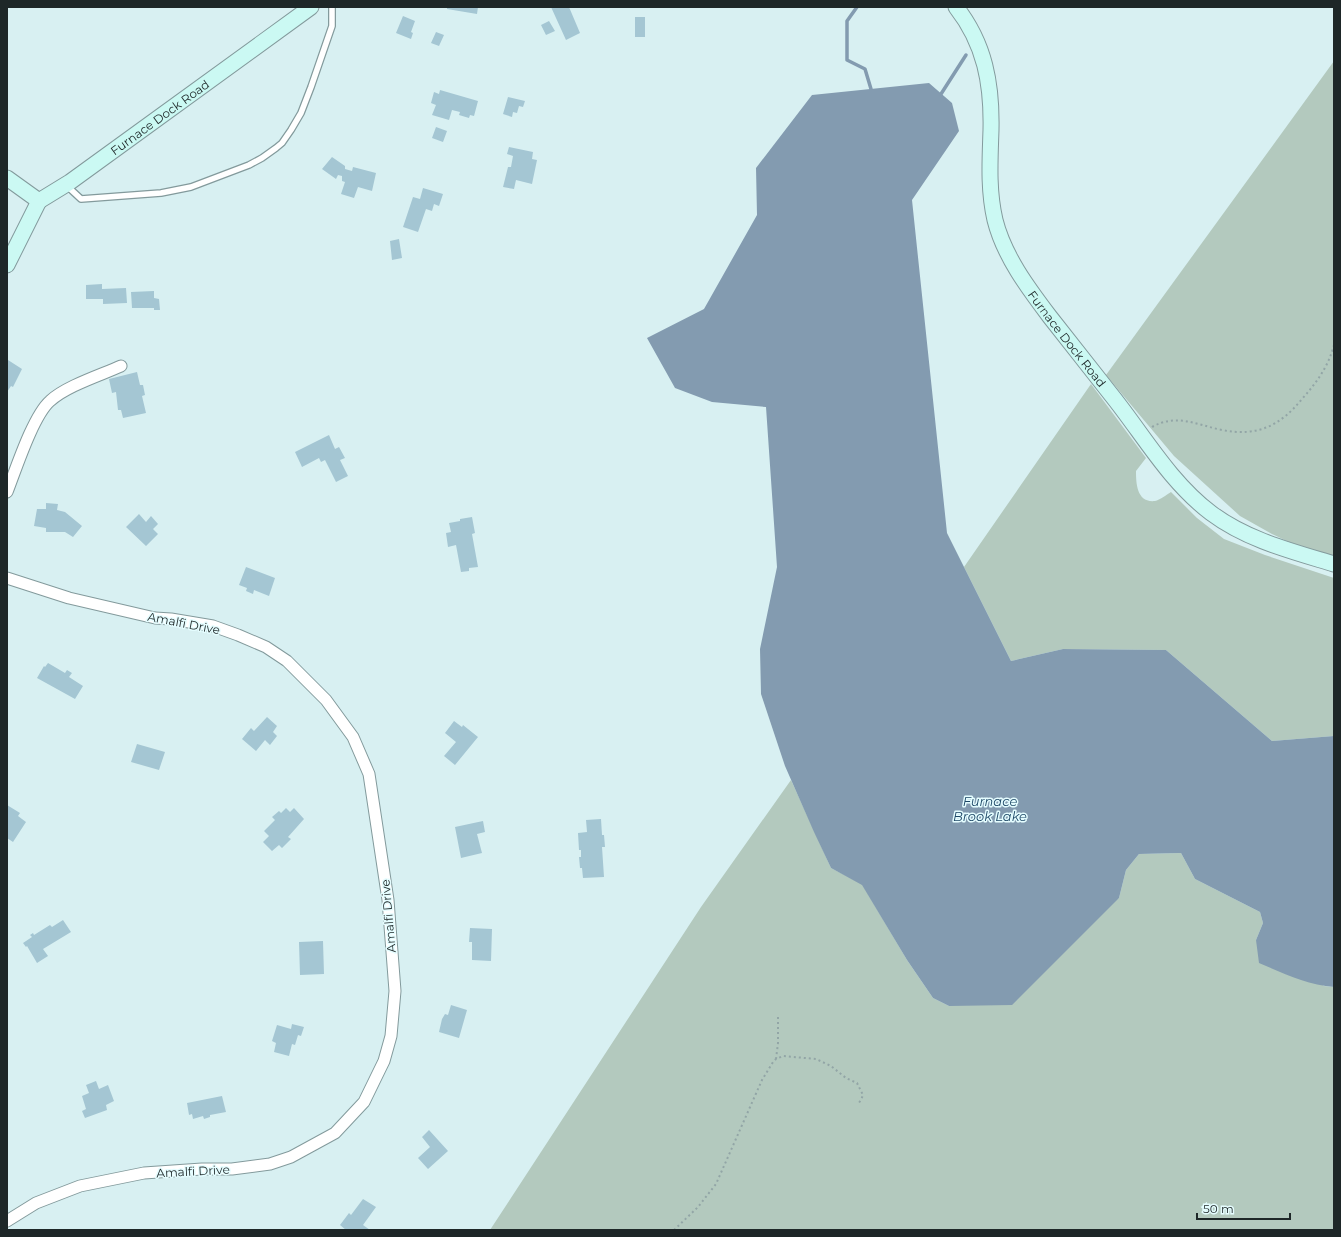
<svg xmlns="http://www.w3.org/2000/svg" width="1341" height="1237" font-family="Montserrat,sans-serif">
	<style>
		.green { fill: #b3c9be }
		.water { fill: #839bb0 }
		.lines { fill: none; stroke-linecap: round; stroke-linejoin: round }
		.stream { stroke: #839bb0; stroke-width: 3.5 }
		.building { fill: #a4c6d3 }
		.lane-casing { stroke: #839a9c; stroke-width: 8 }
		.street-casing { stroke: #839a9c; stroke-width: 13 }
		.secondary-casing { stroke: #839a9c; stroke-width: 17 }
		.path { stroke: #92a5a6; stroke-width: 2; stroke-dasharray: 2 3; stroke-linecap: butt }
		.lane { stroke: #fff; stroke-width: 5.5 }
		.street { stroke: #fff; stroke-width: 11 }
		.secondary { stroke: #cbf9f3; stroke-width: 15 }
		.labels { text-anchor: middle; dominant-baseline: central; stroke-width: 3; stroke-linejoin: round; paint-order: stroke }
		.street-label { font-size: 12px; fill: #1e2728; stroke: #e5fdff }
		.water-label { font-size: 13px; font-style: italic; fill: #1c4766; stroke: #e5fdff }
	</style>
	<rect width="100%" height="100%" fill="#d8f0f2"/>
	<path class="green" d="M1334,61V556L1289,542L1272,534L1240,516L1174,456L1106,375Z
		M1091,384L1146,458L1136,471C1136,484 1137,503 1155,501C1160,500 1166,495 1171,492L1197,518L1224,539L1265,555L1334,578V736L1272,741L1166,650L1063,649L1011,661L964,567Z
		M791,780L831,868L862,884L907,960L933,998L949,1006L1119,898L1126,870L1139,854L1181,853L1195,879L1260,912L1263,923L1256,940L1324,986L1334,987V1230H490L701,907Z"/>
	<path class="water" d="M929,83L952,103L959,131L912,200L947,533L1011,661L1063,649L1166,650L1272,741L1334,736V987C1307,985 1283,973 1259,963L1256,940L1263,923L1260,912L1195,879L1181,853L1139,854L1126,870L1119,898L1012,1005L949,1006L933,998L907,960L862,885L831,868L814,832L785,766L761,694L760,649L777,567L766,407L712,402L675,388L647,338L704,309L757,215L756,168L812,95Z"/>
	<g class="lines">
		<path class="stream" d="M857,7L847,21V60L865,69L871,89
			M941,94L966,55"/>
	</g>
	<path class="building" d="M447,7H478L477,14L447,9Z
		M551,7H569L580,33L566,40Z
		M403,16L415,21L411,32L413,33L411,39L396,33Z
		M635,17H645V37H635Z
		M549,21L555,31L546,35L541,25Z
		M436,32L444,35L439,46L431,43Z
		M440,90L478,101L474,116L470,115L469,118L459,115L460,112L452,110L449,120L432,115L436,105L431,103L434,92L439,94Z
		M508,97L525,101L523,107L519,106L517,113L513,112L512,117L503,114Z
		M436,127L447,131L443,142L432,138Z
		M509,147L533,152L532,159L537,160L532,184L516,180L514,189L503,187L508,167H511L513,156L507,154Z
		M332,157L345,166V169L352,171L353,167L376,173L372,191L358,187L354,198L341,194L345,182L342,181V176L338,175L336,179L322,169Z
		M423,188L443,194L439,206L434,204L432,211L426,209L418,232L403,227L413,197L420,199Z
		M399,239L402,258L392,260L390,241Z
		M102,284V289L126,288L127,303L103,304V299H86V285Z
		M154,291V298L159,299L160,310H154V308H132L131,292Z
		M8,360L22,369L13,387L11,386L7,392Z
		M137,372L140,385H143L145,395L142,396L146,413L123,418L121,410H118L116,392L112,393L109,379Z
		M329,435L335,449L339,447L345,458L340,460L348,476L336,482L325,460L321,462L319,458L302,467L295,452Z
		M46,503L58,504L57,510L65,512L82,526L73,537L65,532H46V528L34,526L37,509H46Z
		M139,514L146,522L151,516L158,524L153,529L158,534L146,546L126,527Z
		M472,517L475,533L472,534L478,567L469,568V571L461,572L456,545L448,547L446,533L451,532L449,523L460,521V519Z
		M246,567L275,578L269,596L254,590L253,594L246,591L247,588L239,585Z
		M48,663L65,673L67,670L72,673L69,677L83,686L75,699L37,678L44,666L45,667Z
		M267,717L277,726L273,732L277,736L270,745L265,740L256,751L242,739L251,728L254,731Z
		M454,721L462,727L463,725L478,737L455,765L444,756L456,742L445,733Z
		M137,744L165,752L159,770L131,762Z
		M7,805L20,813L18,816L26,822L13,842L7,838Z
		M286,808L290,812L294,808L304,819L288,837L291,839L282,848L279,845L272,851L263,842L269,836L264,831L275,820L272,817L279,811L281,813Z
		M601,819L602,835H604L605,847H602L604,877L583,878L582,868H580L579,857H581V850H579L578,833L587,832L586,820Z
		M483,821L485,832L477,834L482,853L461,858L455,827Z
		M63,920L71,932L43,949L48,956L37,963L27,946L26,947L23,943L32,937L30,935L33,933L34,935L50,925L52,927Z
		M470,928L492,929L491,961L472,960V942H469Z
		M323,941L324,974L300,975L299,942Z
		M451,1005L467,1010L459,1038L439,1032L442,1019L445,1014L448,1015Z
		M292,1024L304,1027L301,1036L298,1035L295,1045L292,1044L289,1056L274,1052L276,1043L272,1041L277,1025L291,1029Z
		M96,1081L99,1089L108,1085L114,1101L106,1105L107,1110L85,1118L82,1111L86,1109L82,1096L89,1093L86,1085Z
		M222,1096L226,1112L210,1115V1117L204,1119L203,1116L193,1119L192,1114L189,1115L187,1103Z
		M429,1130L448,1151L428,1169L418,1158L430,1147L422,1137Z
		M363,1199L376,1207L363,1225L370,1230H346L340,1225L349,1213L351,1215Z"/>
	<g class="lines">
		<g class="lane-casing">
			<path id="lane" d="M66,185L81,199L161,193L191,187L249,165L262,158L276,148L282,143L291,130L301,113L311,87L332,26V7"/>
		</g>
		<g class="street-casing">
			<path id="street" d="M7,492C16,469 33,416 50,401C66,386 101,375 121,366
				M7,578L69,598L155,618L171,619L213,626L238,635L266,647L287,661L326,700L353,737L369,774L388,900L395,991L391,1036L384,1061L364,1102L335,1133L291,1157L270,1164L232,1169H202L144,1173L80,1186L36,1203L7,1221"/>
		</g>
		<g class="secondary-casing">
			<g id="secondary">
				<path id="s1" d="M956,7C985,44 992,84 991,130C990,160 988,190 995,220C1004,256 1028,288 1050,317C1071,344 1092,370 1113,397C1144,436 1170,482 1211,513C1247,540 1291,551 1334,564"/>
				<path d="M7,178L39,201"/>
				<path id="s2" d="M39,201L70,182L311,7"/>
				<path d="M7,265L39,201"/>
			</g>
		</g>
		<path class="path" d="M1152,427C1177,413 1197,425 1222,430C1257,437 1280,426 1302,399C1317,382 1328,367 1334,345
			M776,1059L778,1043V1017
			M674,1230L698,1207L716,1184L762,1080L773,1062L776,1059L783,1056L816,1059L831,1066L846,1078L857,1083L863,1095L861,1100L858,1104"/>
		<use href="#lane" class="lane"/>
		<use href="#street" class="street"/>
		<use href="#secondary" class="secondary"/>
	</g>
	<g class="labels">
		<g class="street-label">
			<text stroke="none"><textPath href="#s2" startOffset="147">Furnace Dock Road</textPath></text>
			<text stroke="none"><textPath href="#s1" startOffset="361">Furnace Dock Road</textPath></text>
			<text transform="translate(184 623) rotate(11)">Amalfi Drive</text>
			<text transform="translate(388 916) rotate(-95)">Amalfi Drive</text>
			<text transform="translate(193 1171) rotate(-3)">Amalfi Drive</text>
		</g>
		<g class="water-label">
			<text x="990" y="801">Furnace<tspan x="990" dy="15">Brook Lake</tspan></text>
		</g>
	</g>
	<rect width="1341" height="1237" fill="none" stroke="#1e2728" stroke-width="16"/>
	<path d="M1197 1213v6h93v-6" fill="none" stroke="#1e2728" stroke-width="2"/>
	<text x="1203" y="1213" font-size="12" fill="#1e2728" stroke="#e5fdff" stroke-width="3" paint-order="stroke">50 m</text>
</svg>
